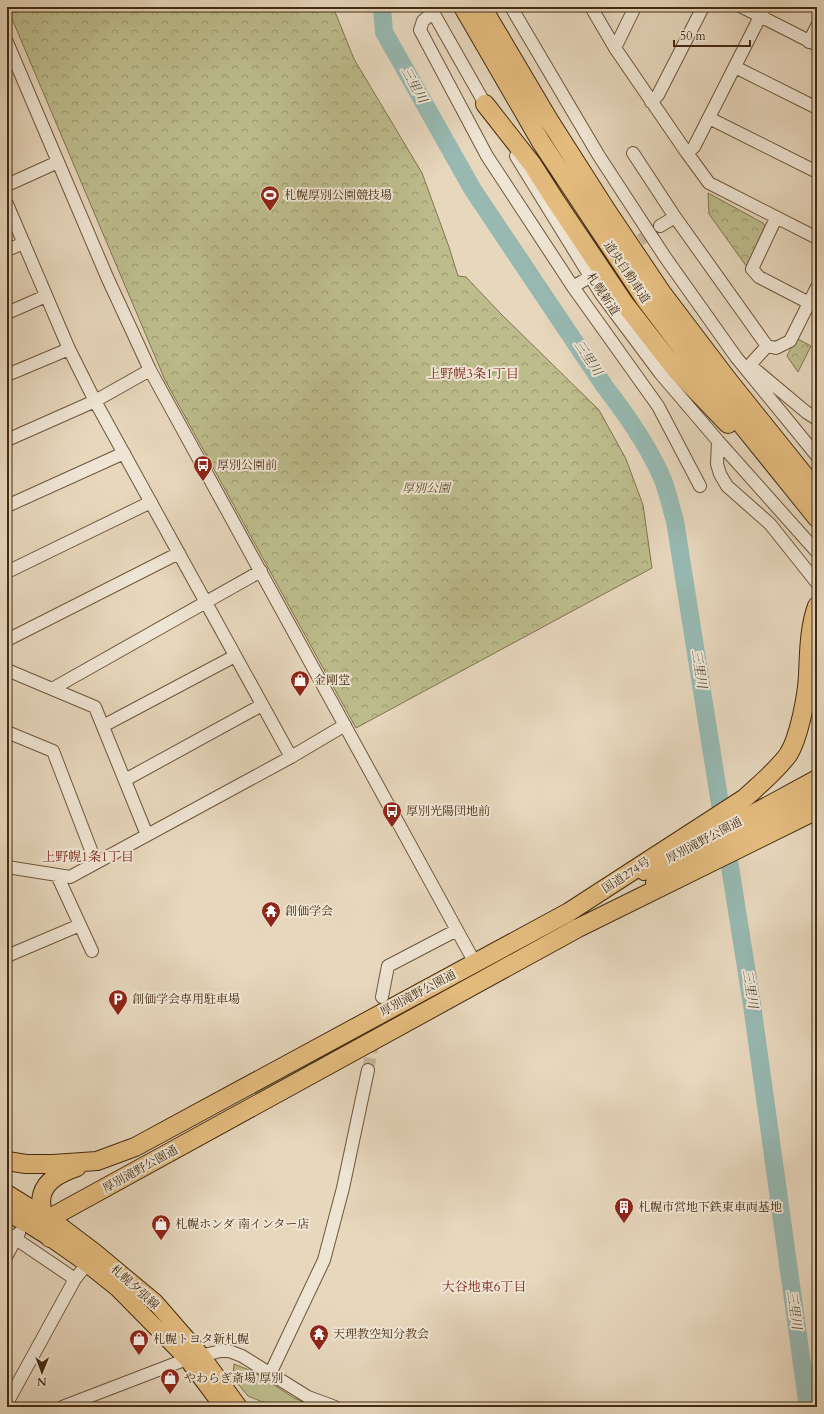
<svg xmlns="http://www.w3.org/2000/svg" width="824" height="1414" font-family="Cardo,'Noto Serif JP',serif">
	<style>
		.grass { fill: #bdbc8c; stroke: #80744e }
		.forest { fill: url(#forest-crowns); stroke: #80744e }
		.lines { fill: none; stroke-linecap: round; stroke-linejoin: round }
		.river { stroke: #97b9b2; stroke-width: 18 }
		.minor-tunnel { stroke: #c6b59a; stroke-width: 12; stroke-dasharray: 12 6; stroke-linecap: butt }
		.minor-casing { stroke: #6d563a; stroke-width: 14 }
		.major-casing { stroke: #442b0f; stroke-width: 18 }
		.highway-casing { stroke: #442b0f; stroke-width: 20 }
		.minor { stroke: #efe5d4; stroke-width: 12 }
		.major { stroke: #e4bc7e; stroke-width: 16 }
		.highway { stroke: #e4bc7e; stroke-width: 18 }
		.labels { text-anchor: middle; dominant-baseline: central; stroke-width: 4; stroke-linejoin: round; paint-order: stroke }
		.poi-label { font-size: 12px; fill: #442b0f; stroke: #efe5d4; text-anchor: start }
		.street-label { font-size: 12px; fill: #442b0f; stroke: #efe5d4 }
		.park-label { font-size: 12px; font-style: italic; fill: #5c4828; stroke: #efe5d4 }
		.water-label { font-size: 13px; font-style: italic; fill: #594e38; stroke: #efe5d4 }
		.neighbourhood-label { font-size: 13px; fill: #7a1f14; stroke: #efe5d4 }
	</style>
	<defs>
		<pattern id="forest-crowns" width="20" height="18" patternUnits="userSpaceOnUse"><rect width="20" height="18" fill="#bdbc8c"/><path d="M2 6a3 3 0 1 1 6 0M12 15a3 3 0 1 1 6 0" fill="none" stroke="#9b9971"/></pattern>
	</defs>
	<rect width="100%" height="100%" fill="#e7d7bd"/>
	<filter id="stains"><feTurbulence type="fractalNoise" baseFrequency=".005" numOctaves="4"/><feColorMatrix values="0 0 0 0 .2 0 0 0 0 .09 0 0 0 0 .02 0 0 0 .5 -.17"/></filter>
	<radialGradient id="worn" r=".72"><stop offset=".6" stop-color="#630" stop-opacity="0"/><stop offset="1" stop-color="#630" stop-opacity=".3"/></radialGradient>
	<path class="grass" d="M234,1364L254,1372L294,1398L315,1407H281L260,1401L248,1396L233,1378Z"/>
	<path class="forest" d="M7,7H333L354,59L422,173L449,247L458,276L466,277L501,314L599,410L626,459L643,505L652,568L356,728L165,380Z
		M708,193L763,223L765,226L747,267L709,214Z
		M796,338L811,346L798,372L787,356Z"/>
	<g class="lines">
		<path class="river" d="M382,7L384,32L473,190L605,387C626,414 650,449 663,480C668,493 671,508 675,521L752,1005L808,1407"/>
		<path class="minor-tunnel" d="M596,272L657,228
			M368,1070L379,1011"/>
		<g class="minor-casing">
			<path id="minor" d="M430,7L489,111
				M511,7L599,156L665,257L736,357L817,456
				M591,7L615,48
				M635,7L615,48L687,153L709,183L817,238
				M742,7L817,45
				M433,12L423,21L420,30L487,156L573,287L586,279
				M7,42L107,277L150,370L475,963
				M809,42L817,26
				M735,67L817,108
				M651,102L658,95L703,7
				M709,118L817,172
				M633,153L675,217L767,346
				M687,153L694,147L765,7
				M516,156L601,294L660,373L718,441L817,552
				M7,185L58,162
				M7,204L69,349L95,401L291,757
				M776,218L752,269L759,277L817,307
				M660,226L675,217
				M7,250L24,243
				M573,287L658,406L700,486
				M7,313L46,296
				M750,365L767,346L776,348L790,341L817,287
				M751,366L806,412L817,419
				M7,375L69,349
				M7,440L95,401L150,370
				M718,441L717,464L720,474L727,486L770,524L817,583
				M7,506L124,453
				M7,572L151,502
				M7,640L179,553
				M7,670L95,707L147,835
				M52,689L261,571
				M103,726L235,656
				M7,732L53,751L96,863
				M125,780L262,705
				M7,867L70,877L291,757L345,725
				M57,875L92,951
				M7,956L80,925
				M382,997L388,966L457,930
				M7,1233L75,1279
				M7,1255L19,1233
				M270,1374L324,1260L343,1188L368,1070
				M7,1403L75,1279L87,1264
				M62,1407L187,1359L221,1351H229L242,1356L308,1397L335,1407"/>
		</g>
		<g class="major-casing">
			<path id="major" d="M644,872L817,778
				M654,883L754,826L817,793
				M7,1193L44,1216L50,1218L95,1252L155,1302L202,1356L239,1407
				M26,1223L50,1238L87,1264L117,1288L187,1359L223,1407"/>
		</g>
		<g class="highway-casing">
			<path id="highway" d="M463,7L541,142L645,299L713,389L817,518
				M482,7L549,120L607,211L662,293L728,380L817,491
				M485,104L532,164L555,200L624,303L677,371L728,424
				M7,1161L26,1164H53L97,1161L135,1147L569,912L745,798C760,784 776,771 788,755C799,738 807,696 808,675C809,653 809,628 817,606
				M7,1211L26,1223L50,1218L578,928L817,810
				M50,1238C46,1229 39,1205 42,1195C46,1179 63,1172 77,1167"/>
		</g>
		<use href="#minor" class="minor"/>
		<use href="#major" class="major"/>
		<use href="#highway" class="highway"/>
	</g>
	<defs>
		<g id="stadium-pin" transform="scale(1)"><path d="M0 17L-7.5 6A9.5 9.5 0 1 1 7.5 6Z" fill="#8f2418" stroke="#efe5d4"/><path d="M0-5a6.5 5 0 1 0 0 10a6.5 5 0 1 0 0-10ZM-3.5-1.8h7v3.6h-7Z" fill="#fff"/></g>
		<g id="bus-pin" transform="scale(1)"><path d="M0 17L-7.5 6A9.5 9.5 0 1 1 7.5 6Z" fill="#8f2418" stroke="#efe5d4"/><path d="M-5-6H5V4H4V6H2V4H-2V6H-4V4H-5ZM-3.5-4V0h7V-4ZM-3.5 1.2v1.5H-2V1.2ZM2 1.2v1.5H3.5V1.2Z" fill="#fff"/></g>
		<g id="shop-pin" transform="scale(1)"><path d="M0 17L-7.5 6A9.5 9.5 0 1 1 7.5 6Z" fill="#8f2418" stroke="#efe5d4"/><path d="M-5-2.5h2.3a2.7 3.5 0 0 1 5.4 0H5L5.5 6h-11ZM-1.5-2.5h3a1.5 2.3 0 0 0-3 0Z" fill="#fff"/></g>
		<g id="temple-pin" transform="scale(1)"><path d="M0 17L-7.5 6A9.5 9.5 0 1 1 7.5 6Z" fill="#8f2418" stroke="#efe5d4"/><path d="M0-6L5-2H3V0L6.5 2.5H4V6H1.5V3h-3V6H-4V2.5H-6.5L-3 0V-2H-5Z" fill="#fff"/></g>
		<g id="parking-pin" transform="scale(1)"><path d="M0 17L-7.5 6A9.5 9.5 0 1 1 7.5 6Z" fill="#8f2418" stroke="#efe5d4"/><path d="M-3.5-5.5H1a3.5 3.5 0 0 1 0 7H-1V5.5H-3.5ZM-1-3.4V-.6H.8a1.4 1.4 0 0 0 0-2.8Z" fill="#fff"/></g>
		<g id="building-pin" transform="scale(1)"><path d="M0 17L-7.5 6A9.5 9.5 0 1 1 7.5 6Z" fill="#8f2418" stroke="#efe5d4"/><path d="M-4-6H4V6H1V3H-1V6H-4ZM-2.5-4.3h1.7v1.8h-1.7ZM.8-4.3h1.7v1.8H.8ZM-2.5-1h1.7V.8h-1.7ZM.8-1h1.7V.8H.8Z" fill="#fff"/></g>
	</defs>
	<g fill-rule="evenodd">
		<use href="#stadium-pin" x="270" y="195"/>
		<use href="#bus-pin" x="203" y="465"/>
		<use href="#shop-pin" x="300" y="680"/>
		<use href="#bus-pin" x="392" y="811"/>
		<use href="#temple-pin" x="271" y="911"/>
		<use href="#parking-pin" x="118" y="999"/>
		<use href="#building-pin" x="624" y="1207"/>
		<use href="#shop-pin" x="161" y="1224"/>
		<use href="#temple-pin" x="319" y="1334"/>
		<use href="#shop-pin" x="139" y="1339"/>
		<use href="#shop-pin" x="170" y="1378"/>
	</g>
	<g class="labels">
		<g class="poi-label">
			<text x="284" y="195">札幌厚別公園競技場</text>
			<text x="217" y="465">厚別公園前</text>
			<text x="314" y="680">金剛堂</text>
			<text x="406" y="811">厚別光陽団地前</text>
			<text x="285" y="911">創価学会</text>
			<text x="132" y="999">創価学会専用駐車場</text>
			<text x="638" y="1207">札幌市営地下鉄東車両基地</text>
			<text x="175" y="1224">札幌ホンダ 南インター店</text>
			<text x="333" y="1334">天理教空知分教会</text>
			<text x="153" y="1339">札幌トヨタ新札幌</text>
			<text x="184" y="1378">やわらぎ斎場 厚別</text>
		</g>
		<g class="street-label">
			<text transform="translate(627 272) rotate(56)">道央自動車道</text>
			<text transform="translate(603 294) rotate(56)">札幌新道</text>
			<text transform="translate(704 840) rotate(-28)">厚別滝野公園通</text>
			<text transform="translate(626 875) rotate(-33)">国道274号</text>
			<text transform="translate(418 993) rotate(-28)">厚別滝野公園通</text>
			<text transform="translate(140 1169) rotate(-29)">厚別滝野公園通</text>
			<text transform="translate(135 1287) rotate(42)">札幌夕張線</text>
		</g>
		<g class="park-label">
			<text x="426" y="488">厚別公園</text>
		</g>
		<g class="water-label">
			<text transform="translate(414 85) rotate(61)">三里川</text>
			<text transform="translate(588 358) rotate(56)">三里川</text>
			<text transform="translate(699 669) rotate(81)">三里川</text>
			<text transform="translate(750 989) rotate(81)">三里川</text>
			<text transform="translate(794 1310) rotate(82)">三里川</text>
		</g>
		<g class="neighbourhood-label">
			<text x="473" y="374">上野幌3条1丁目</text>
			<text x="88" y="857">上野幌1条1丁目</text>
			<text x="484" y="1287">大谷地東6丁目</text>
		</g>
	</g>
	<rect width="824" height="1414" fill="none" stroke="#e7d7bd" stroke-width="24"/>
	<rect x="8" y="8" width="808" height="1398" fill="none" stroke="#442b0f" stroke-width="2"/>
	<rect x="12" y="12" width="800" height="1390" fill="none" stroke="#442b0f"/>
	<g transform="translate(42 1372) rotate(181)" stroke="#efe5d4" stroke-width="3" paint-order="stroke">
	<path d="M0-3L7 15L0 10L-7 15Z" fill="#442b0f"/>
	<text y="-6" font-size="11" font-weight="bold" text-anchor="middle" fill="#442b0f">N</text>
	</g>
	<path d="M674 40v6h76v-6" fill="none" stroke="#442b0f" stroke-width="2"/>
	<text x="680" y="40" font-size="12" fill="#442b0f" stroke="#efe5d4" stroke-width="3" paint-order="stroke">50 m</text>
	<rect width="100%" height="100%" filter="url(#stains)"/>
	<rect width="100%" height="100%" fill="url(#worn)"/>
</svg>
